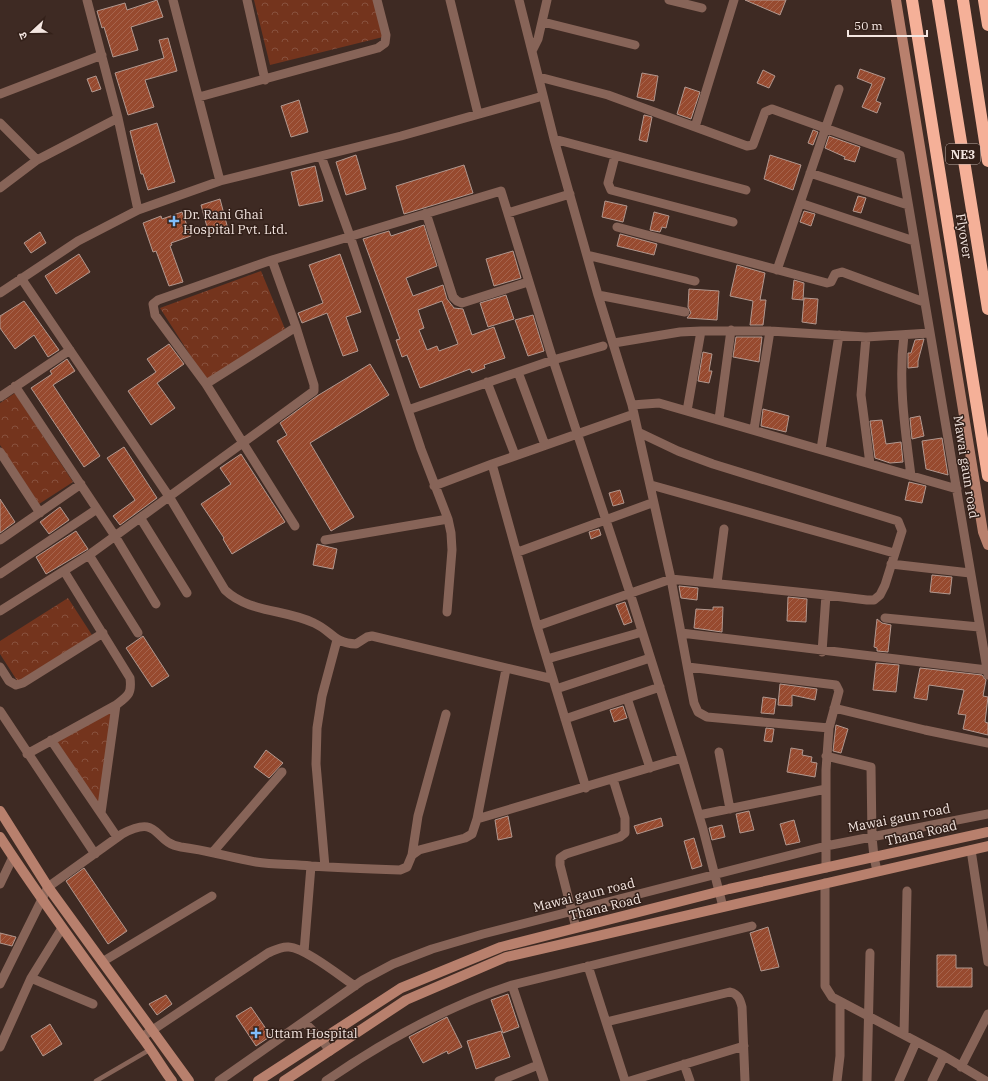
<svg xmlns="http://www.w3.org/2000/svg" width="988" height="1081" font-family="'IBM Plex Serif','Noto Sans Devanagari',serif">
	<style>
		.forest { fill: url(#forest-crowns) }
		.building { fill: url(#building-hatch); stroke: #b2988f; fill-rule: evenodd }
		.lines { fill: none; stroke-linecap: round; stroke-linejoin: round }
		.lane { stroke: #876458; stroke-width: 4.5 }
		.street { stroke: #876458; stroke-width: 9 }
		.secondary { stroke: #b8806d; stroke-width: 10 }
		.highway { stroke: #f5b098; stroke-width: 12 }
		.poi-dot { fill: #80bdfa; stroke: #332019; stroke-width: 1.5 }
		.labels { text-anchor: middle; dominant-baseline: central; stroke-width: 3; stroke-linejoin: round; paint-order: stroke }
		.shield { fill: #332019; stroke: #baaba5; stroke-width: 1 }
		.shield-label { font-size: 12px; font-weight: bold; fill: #f4e6e1 }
		.poi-label { font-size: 13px; fill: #f4e6e1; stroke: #332019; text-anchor: start }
		.street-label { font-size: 13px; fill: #f4e6e1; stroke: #332019 }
	</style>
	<defs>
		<pattern id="forest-crowns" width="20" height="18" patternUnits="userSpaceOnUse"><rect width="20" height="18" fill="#74341d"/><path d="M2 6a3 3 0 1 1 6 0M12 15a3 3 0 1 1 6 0" fill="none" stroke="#88513e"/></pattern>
		<pattern id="building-hatch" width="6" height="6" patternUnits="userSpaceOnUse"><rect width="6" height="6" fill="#974a2f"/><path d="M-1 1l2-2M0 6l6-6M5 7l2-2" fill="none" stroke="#a6644d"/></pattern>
	</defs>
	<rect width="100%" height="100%" fill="#3e2a23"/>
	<path class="forest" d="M254,0H374L383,37L270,65Z
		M261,271L285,329L206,380L160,308Z
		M15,393L73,482L39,504L0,445V403Z
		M68,598L92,635L18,682L0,654V641Z
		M113,710L99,805L56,742Z"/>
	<path class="building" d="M157,0L163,17L131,27L138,50L113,57L104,27L102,28L97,11L125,3L127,10Z
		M745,0H786L780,15Z
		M168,38L177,71L145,80L154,107L128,115L115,73L164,58L159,40Z
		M860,69L885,78L876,101L881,103L877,113L862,107L872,84L857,78Z
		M763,70L775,76L769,88L757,83Z
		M642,73L658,76L654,101L637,97Z
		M96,76L101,89L92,92L87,79Z
		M685,87L700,92L691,119L677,114Z
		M299,100L308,132L291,137L281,106Z
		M644,115L652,117L647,142L639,140Z
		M157,123L175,182L148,190L143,174H141L130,131Z
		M813,130L818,132L813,145L808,143Z
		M829,136L860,147L855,162L844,159L845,157L825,148Z
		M356,155L366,189L346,195L336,162Z
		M770,155L801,165L793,190L764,179Z
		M464,165L473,193L404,214L396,186Z
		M315,166L323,201L299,206L291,172Z
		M858,196L866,198L861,213L853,211Z
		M220,199L228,229L209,234L201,205Z
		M605,201L627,206L623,222L602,217Z
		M804,211L815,214L811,226L800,222Z
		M182,212L191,236L171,243L172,245L170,246L183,282L169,286L156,251L153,252L143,223L161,216L162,219Z
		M654,212L669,216L666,228L662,227L660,232L650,230Z
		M424,225L437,266L406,278L413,296L443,285L447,299L454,308L463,309L472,335L494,327L505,358L484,365L485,368L472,373L470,369L420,388L407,355L402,357L396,340L400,339L363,239L389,231L391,236ZM442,301L458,344L439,351L437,346L427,350L419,330L424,328L418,310Z
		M40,232L46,243L31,253L24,243Z
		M620,234L657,244L654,255L617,246Z
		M513,251L521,278L494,286L486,259Z
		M79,254L90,272L56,294L45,276Z
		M340,254L361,312L346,317L358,351L343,356L327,313L302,323L298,313L323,303L309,265Z
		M737,265L765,273L760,300H766L763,325H750L753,301L730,296Z
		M794,280L804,283L803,300L792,299Z
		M689,289L719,291L717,320L687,318L691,313L688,307Z
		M506,295L514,319L488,327L480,303Z
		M804,298L818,299L816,324L802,322Z
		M24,301L59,350L48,357L34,335L15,349L0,328V316Z
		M533,315L544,351L528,356L515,320Z
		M736,337H762L759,362L733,357Z
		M924,339L918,361V367L908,368V353H911L915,340Z
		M169,344L184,364L157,383L175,408L151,425L128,391L156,372L147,359Z
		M703,352L712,354L709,371H712L709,383L698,381Z
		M67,359L75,371L53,385L100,456L84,467L31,388L52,374L50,371Z
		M370,364L389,395L310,443L354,517L331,531L277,441L287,435L280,423L317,396Z
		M763,409L789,416L786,432L761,426Z
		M920,416L924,436L912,439L910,418Z
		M882,420L886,444L901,442L903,462L890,463L875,458L870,421Z
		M942,438L948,475L926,469L922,441Z
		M124,447L157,498L120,525L113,516L135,500L107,458Z
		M241,454L285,522L232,554L223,539L224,538L201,504L231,484L220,468Z
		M909,482L926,486L922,503L905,500Z
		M620,490L624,503L613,506L609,493Z
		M0,499L15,522L0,533Z
		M60,507L69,520L49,534L40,522Z
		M599,529L601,535L591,539L589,532Z
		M76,531L88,549L46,574L36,557Z
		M317,544L337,549L333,569L313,565Z
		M932,575L952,577L950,594L930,592Z
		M679,586L698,588L697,600L681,598Z
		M788,597L807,599L806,622L787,621Z
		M625,602L632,622L624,625L616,605Z
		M713,607H723L722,632L694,628L696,609L713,610Z
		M877,619L882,623L891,625L888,652L877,651V648L874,647Z
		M143,636L169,676L152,687L126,648Z
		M876,663L899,665L896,692L873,690Z
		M920,668L982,675L986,680L983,696L988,697L985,722L988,723V735L963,729L966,715L958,714L964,690L929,685L927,700L914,698Z
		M780,684L817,689L815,700L792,695V706L778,705Z
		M763,697L776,699L774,714L761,713Z
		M623,706L627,718L614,722L610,710Z
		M836,725L848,729L841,753L833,751Z
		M766,728L774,729L772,742L764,741Z
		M791,748L803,750L802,755L812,757L811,762L817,763L815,777L787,772Z
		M266,750L283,763L269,778L254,767Z
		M749,811L754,830L740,833L736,814Z
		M508,816L512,837L498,840L495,820Z
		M661,818L663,826L637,834L634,826Z
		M794,820L800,842L786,845L780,824Z
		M722,825L725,837L712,840L709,828Z
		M694,838L702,866L692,869L684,841Z
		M84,868L127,931L108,944L66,881Z
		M768,927L779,967L761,971L750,933Z
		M0,933L16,937L12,946L0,943Z
		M937,955H956V968H972V987H937Z
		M508,994L519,1027L503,1033L491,1000Z
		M166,995L172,1004L157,1015L149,1004Z
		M251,1007L271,1036L256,1046L236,1016Z
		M447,1017L462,1047L448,1054L447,1051L423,1063L409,1037Z
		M50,1024L62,1044L43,1056L31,1036Z
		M501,1031L510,1057L476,1069L467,1041Z"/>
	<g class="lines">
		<path class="lane" d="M96,1081L151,1049"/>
		<path class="street" d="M87,0L118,118L138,210
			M173,0L220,181
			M247,0L265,80
			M450,0L478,114
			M519,0L554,139L598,295L632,405L671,579L694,703L698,712L707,717L829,728L826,770V868
			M669,0L702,8
			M543,22L635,45
			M532,51L538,39L547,0
			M539,77L608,95L747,146L753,145L765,112L772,109L900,155L988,675
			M0,94L102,55
			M199,97L378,48L385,43L386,35L377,0
			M0,123L37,160L118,118
			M695,127L734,0
			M554,139L746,190
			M321,156L350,236L421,449L448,519L451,533L452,550L447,612
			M615,156L608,183L611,190L733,222
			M810,173L908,205
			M0,188L37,160
			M800,203L914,241
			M426,213L453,297L457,301L462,303L528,282
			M508,213L570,194
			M617,227L827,283L831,282L835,274L842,272L924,302
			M587,255L695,281
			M777,270L839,89
			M21,278L170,498L225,590C249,613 285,609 314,623C332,631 333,643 356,644L367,637L372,636L553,679
			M0,293L78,241L138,210L220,181L401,136L543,96
			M598,295L685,312
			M904,335C898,383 905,429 911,476
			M866,337L861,395L870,464
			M614,343L680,332L701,331H770L866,337L930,333
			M518,372L545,445
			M487,382L515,455
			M206,384L296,327
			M15,386L115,536L156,604
			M0,397L70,350
			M632,405L659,403L957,489
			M408,410L553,360L603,346
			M687,411L701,331
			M719,419L731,330
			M754,429L770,331
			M638,432L678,451L713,464L898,521L902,531L885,585L880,595L874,600H867L826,595
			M821,449L839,335
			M0,452L40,513
			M492,464L634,414
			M651,485L894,553
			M434,486L492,464L537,626
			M141,519L187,593
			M295,526L206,384L155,315L153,304L158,300L272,260L501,191L553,360L630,593L682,758L703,829L723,907
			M0,540L81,484
			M325,540L448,519
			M518,552L649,504
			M89,555L138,633
			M891,564L970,573
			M0,574L97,509
			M717,583L724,529
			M0,611L89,555L314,391V385L296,327L272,260
			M885,618L979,627
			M681,633L987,670
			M547,659L642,632
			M0,667L9,681L16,685L23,683L103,633
			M688,667L836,685L839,691L829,728
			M556,689L650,658
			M627,698L650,768
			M834,708L925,730L988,743
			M0,711L95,854
			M565,719L660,687
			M51,740L117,837
			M719,752L730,809
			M27,754L116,705C128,696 132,694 130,678L64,571
			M826,756L871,767L872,837L874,857L877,871
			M586,788L537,626L671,579L826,595L822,652
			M101,813L116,705
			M699,815L826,789
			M477,819L506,669
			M971,850L988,962
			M213,852L282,772
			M412,855L418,816L446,714
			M325,867L316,764L317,728L322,696L337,640
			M825,883V986L832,997L944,1056L986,1081
			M0,884L13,857
			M576,928L560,865V858L566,854L620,837L625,833V818L613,779
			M304,952L311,866
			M102,962L212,896
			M588,966L625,1081
			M31,978L93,1004
			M0,984L48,887L122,834C161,813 153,843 181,847C207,850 231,858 256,862C274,865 293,864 311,866C341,868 370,869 400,870L407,867L412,855L419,850L465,838L472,834L477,819L682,758
			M512,985L544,1081
			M304,1022L322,1040L330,1051
			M606,1022L730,992C738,994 740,999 742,1007L745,1081
			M904,1035L907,891
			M142,1037L268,953C275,950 281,946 289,947C305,948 340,976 355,986
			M0,1047L31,978L62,928
			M684,1064L690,1081
			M961,1067L988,1014
			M219,1081L363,980L393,964L432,949L483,934L826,846L988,814
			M326,1081C384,1041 445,1007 512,985L752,926
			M499,1081L538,1065
			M630,1081L744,1046
			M837,1081L840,1056V1002
			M867,1081L870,953
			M899,1081L916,1042
			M932,1081L944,1056"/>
		<path class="secondary" d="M896,0L983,532L988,545
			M0,811L48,887L189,1081
			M0,837C44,905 93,970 141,1036C152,1050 161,1066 172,1081
			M258,1081L401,988L501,947L729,889L988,832
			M284,1081L406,1000L506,957L988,846"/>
		<path class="highway" d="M912,0L988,476
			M938,0L988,309
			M963,0L988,161
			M984,0L988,25"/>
	</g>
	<g class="poi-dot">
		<path d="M172 215h4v4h4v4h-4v4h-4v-4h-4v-4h4z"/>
		<path d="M254 1027h4v4h4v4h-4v4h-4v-4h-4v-4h4z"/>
	</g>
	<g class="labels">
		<rect class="shield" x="946" y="144" width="34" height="20" rx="3"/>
		<g class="shield-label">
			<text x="963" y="154">NE3</text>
		</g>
		<g class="poi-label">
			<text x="183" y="214">Dr. Rani Ghai<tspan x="183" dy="15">Hospital Pvt. Ltd.</tspan></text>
			<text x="265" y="1033">Uttam Hospital</text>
		</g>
		<g class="street-label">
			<text transform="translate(964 236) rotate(81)">Flyover</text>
			<text transform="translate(966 467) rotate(81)">Mawai gaun road</text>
			<text transform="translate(899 818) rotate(-11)">Mawai gaun road</text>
			<text transform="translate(921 833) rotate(-13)">Thana Road</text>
			<text transform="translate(584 895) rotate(-14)">Mawai gaun road</text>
			<text transform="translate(605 907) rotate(-14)">Thana Road</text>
		</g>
	</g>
	<g transform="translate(32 32) rotate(248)" stroke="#332019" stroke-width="3" paint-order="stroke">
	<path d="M0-3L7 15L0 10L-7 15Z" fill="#f4e6e1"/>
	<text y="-6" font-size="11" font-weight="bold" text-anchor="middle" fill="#f4e6e1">उ</text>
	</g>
	<path d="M848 30v6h79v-6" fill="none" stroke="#f4e6e1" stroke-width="2"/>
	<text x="854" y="30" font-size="12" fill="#f4e6e1" stroke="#332019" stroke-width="3" paint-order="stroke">50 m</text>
</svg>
